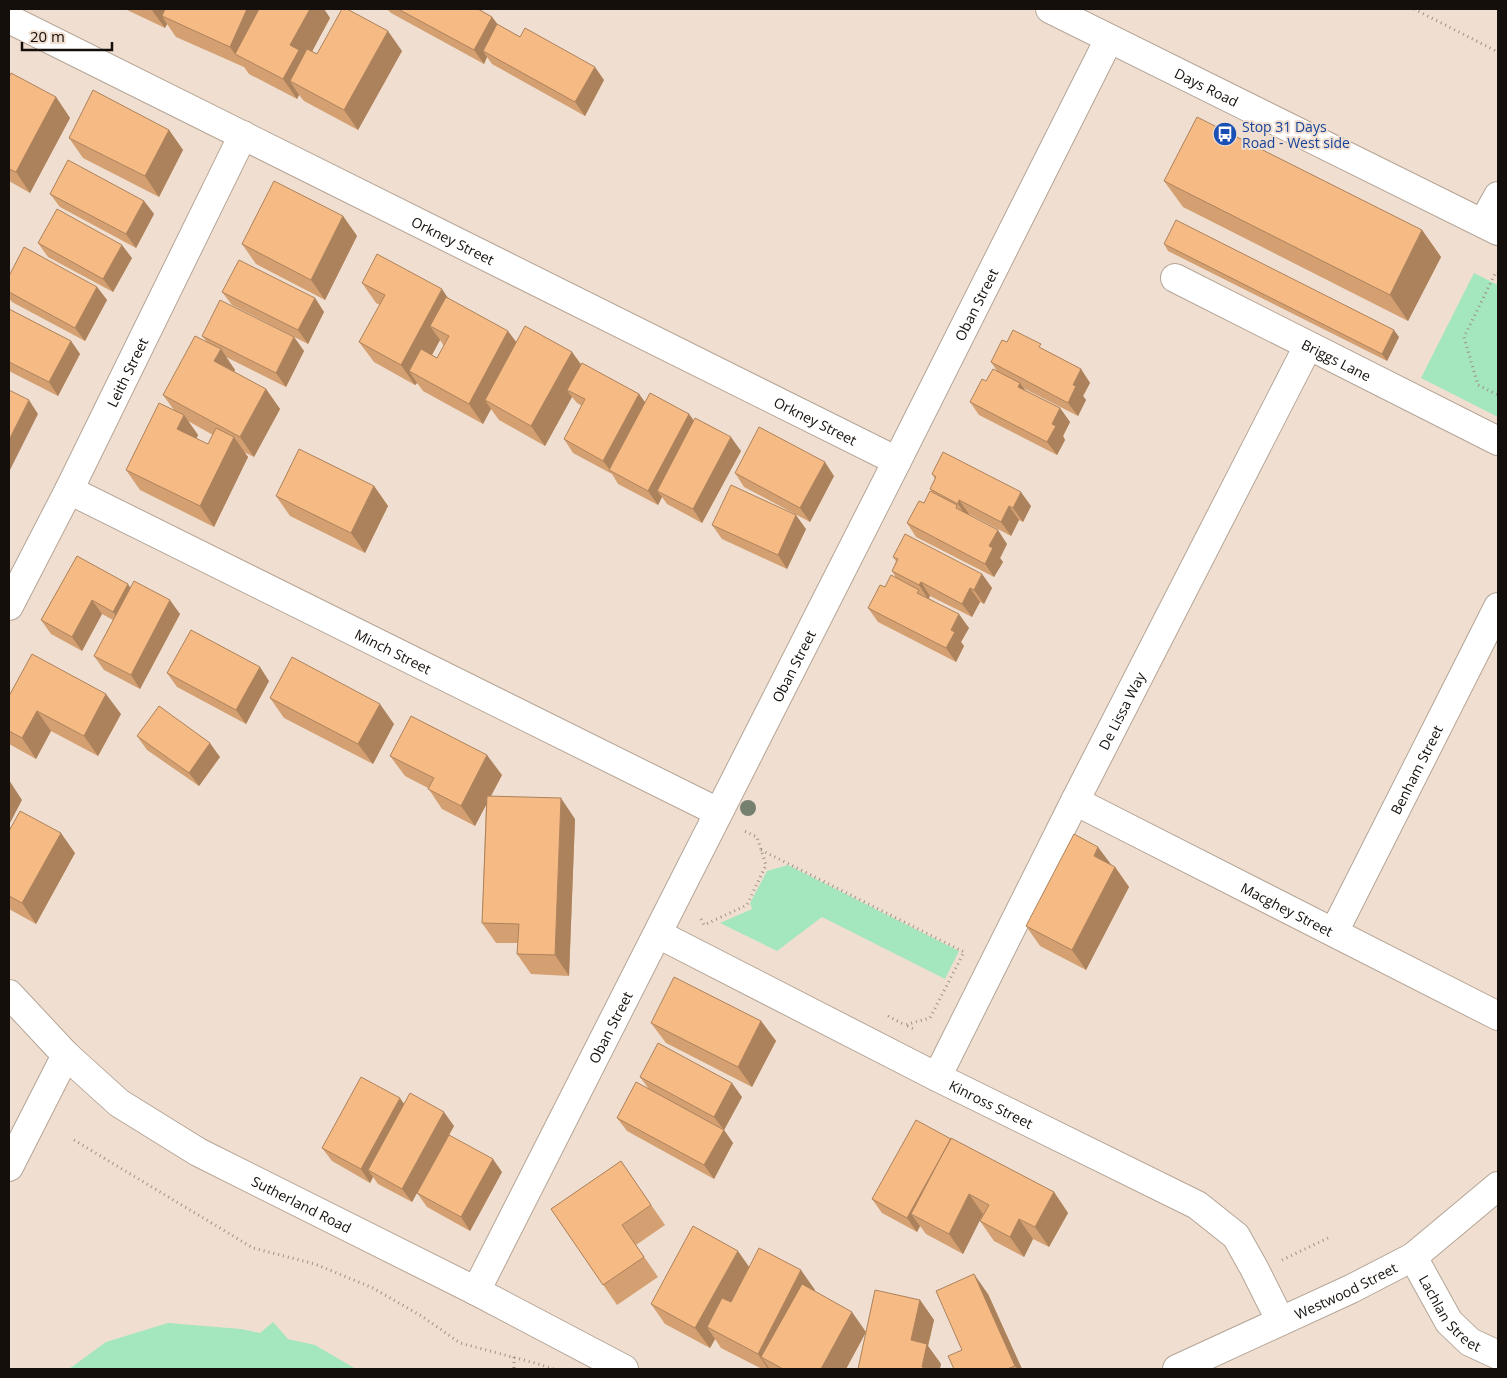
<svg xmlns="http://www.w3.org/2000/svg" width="1507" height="1378" font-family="'Open Sans',sans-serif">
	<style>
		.green { fill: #a4e6bd }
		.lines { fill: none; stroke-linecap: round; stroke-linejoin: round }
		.minor-casing { stroke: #b5a597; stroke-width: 30 }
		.path { stroke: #9f9287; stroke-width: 3; stroke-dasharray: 1 4; stroke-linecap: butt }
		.minor { stroke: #fff; stroke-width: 28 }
		.tree { fill: #75806f }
		.wall { fill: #d4a072; fill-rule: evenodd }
		.shaded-wall { fill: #ac825c }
		.building { fill: #f6ba84; stroke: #ac825c }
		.labels { text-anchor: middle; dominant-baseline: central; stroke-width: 4; stroke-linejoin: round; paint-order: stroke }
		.street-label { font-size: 14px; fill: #140f0a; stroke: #f0dfd0 }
		.transit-label { font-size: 14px; fill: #164399; stroke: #f0dfd0; text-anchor: start }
	</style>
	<rect width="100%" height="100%" fill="#f0dfd0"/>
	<path class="green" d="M1474,273L1498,285V417L1421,378Z
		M788,865L959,951L945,979L822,917L777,951L720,923L752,909L750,903L767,871Z
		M273,1322L288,1339L315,1345L356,1369H69L106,1342L168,1323L241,1329L260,1333Z"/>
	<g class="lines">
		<g class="minor-casing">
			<g id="minor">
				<path id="s1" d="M1050,9L1498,231"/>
				<path id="s2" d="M9,19L897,461"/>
				<path d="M1483,223L1498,196"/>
				<path id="s3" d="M1175,278L1498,441"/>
				<path id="s4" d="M69,490L718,812"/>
				<path id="s5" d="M9,606L69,490L243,135"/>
				<path id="s6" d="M1075,801L1498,1016"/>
				<path id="s7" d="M1334,932L1498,607"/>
				<path id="s8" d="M658,934L937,1077L1197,1205L1236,1236L1254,1268L1280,1320"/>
				<path id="s9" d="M9,994L66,1055L119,1103L198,1152L476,1291L624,1369"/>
				<path id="s10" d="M937,1077L1075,801L1308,346"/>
				<path d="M9,1167L66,1055"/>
				<path id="s11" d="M1413,1257L1449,1322L1470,1342L1498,1355"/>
				<path id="s12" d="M476,1291L897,461L1109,39"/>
				<path id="s13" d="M1177,1369L1351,1289L1413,1257L1498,1186"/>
			</g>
		</g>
		<path class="path" d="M1414,9L1498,52
			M1498,273L1496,272L1464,337L1478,385L1498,395
			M761,850L964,952L930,1018L905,1025L914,1029
			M701,919L704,925L747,905L766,865L757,837L742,830
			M888,1016L905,1025
			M74,1140L253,1248L315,1264L373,1288L423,1317L460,1343L535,1363L554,1369
			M1282,1260L1328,1238
			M514,1357V1369"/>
		<use href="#minor" class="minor"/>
	</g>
	<circle class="tree" cx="748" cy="808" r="8"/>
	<path class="wall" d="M125,9H324L330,18L312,51L317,54L402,51L358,130L304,101L299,95L297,99L249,74L244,67L176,37L167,24L165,28Z
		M387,9H478L492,17L498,25L604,80L585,116L492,64L487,57L484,64L391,13Z
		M9,77L56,97L70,118L30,193L9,181Z
		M169,130L183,150L159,197L83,158L69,138Z
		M1164,181L1422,230L1441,257L1408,321L1183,207Z
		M50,194L144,201L154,214L136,248L60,207Z
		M343,216L357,236L325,300L256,264L242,244Z
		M38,243L132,258L113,292L48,257Z
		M1164,244L1399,337L1387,361L1168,251Z
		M9,276L97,287L107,300L85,341L12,302L9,298Z
		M362,283L448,298L516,342L572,352L581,364L639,394L645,402L689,414L694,421L741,451L702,523L667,504L662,497L658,505L618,484L612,474L573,453L564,439L582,406L577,403L572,397L545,446L499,420L491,409L483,424L423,391L417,383L415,385L374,362L359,342L380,305L376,303ZM440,340L444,346L437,358L432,355Z
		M222,292L315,298L324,312L308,344L232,305Z
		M9,309L71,341L80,354L58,396L9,371Z
		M202,336L294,337L304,351L286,387L226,357L235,370L234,372L266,389L280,409L254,457L244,452L248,457L214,527L140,490L126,470L174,410L163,395L206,341ZM188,421L213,435L208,444L196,439L198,435Z
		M1007,342L1045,350L1081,369L1090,383L1083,396L1086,400L1078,416L1023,388L1025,390L1060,408L1070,422L1063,436L1065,440L1057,455L979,415L970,402L997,371L991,362Z
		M735,473L834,476L810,522L744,487Z
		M932,474L1031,506L1023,522L1019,520L1011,536L969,514L968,515L1007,544L1000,558L1003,562L994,577L916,537L907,523L932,492L930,489L935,479Z
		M374,486L388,506L365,553L290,516L276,496Z
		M712,525L806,529L787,569L722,539Z
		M77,556L130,588L180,614L140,689L104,670L94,656L113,620L102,614L82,651L51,634L41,620Z
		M893,557L982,574L992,588L984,604L980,602L972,617L930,596L929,598L969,628L961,642L964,646L956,662L878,622L868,608L885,587L896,578L892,571L896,561Z
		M167,673L269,681L246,724L177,687Z
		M9,696L121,714L98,756L51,731L36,759L9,744Z
		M270,698L394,724L373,764L284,718Z
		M137,736L220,757L199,786L147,750Z
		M390,756L502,775L491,796L575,819L569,976L531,974L517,954L518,943H496L482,923L486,804L475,826L442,809L428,788L405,776Z
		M9,831L75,853L36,924L9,909Z
		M1111,865L1115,867L1129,887L1086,970L1040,946L1026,926Z
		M761,1021L776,1041L752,1087L666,1043L651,1023Z
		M640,1077L742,1097L724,1130L733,1143L714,1179L627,1131L617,1118L648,1088Z
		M404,1104L454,1126L412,1202L378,1184L373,1177L370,1183L332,1161L322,1148Z
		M951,1139L1054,1192L1068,1213L1049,1247L1033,1239L1024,1257L994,1241L980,1221L983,1214L963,1254L926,1234L920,1226L917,1232L882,1213L872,1199Z
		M621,1161L665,1225L636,1245L658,1277L617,1305L551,1209Z
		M502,1172L470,1231L427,1207L417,1193Z
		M749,1267L815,1290V1291L866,1332L920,1300L934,1320L928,1346L941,1364L866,1332L846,1369H762L721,1348L715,1339L710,1348L665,1324L651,1304Z
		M988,1294L1022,1369H954L962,1350Z"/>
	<path class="shaded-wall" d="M151,9H175L162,16L167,24L165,28Z
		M247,9H270L235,54L244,67L230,47Z
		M310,9H324L330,18L307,61L290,81L299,95L297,99L283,79L290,45Z
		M492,17L502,30L483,51L487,57L484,64L474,50Z
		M388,31L402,51L358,130L344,110Z
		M595,67L604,80L585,116L575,102Z
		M56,97L70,118L30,193L16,172Z
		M169,130L183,150L159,197L145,176Z
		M144,201L154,214L136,248L126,234Z
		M343,216L357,236L325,300L311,280Z
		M1422,230L1441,257L1408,321L1390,295Z
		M122,245L132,258L113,292L103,279Z
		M97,287L107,300L85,341L75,328Z
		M442,289L456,310L430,326L440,340L420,377L409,371L417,383L415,385L401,365Z
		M315,298L324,312L308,344L298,330Z
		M1394,330L1399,337L1387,361L1382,354Z
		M508,331L523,351L485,400L491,409L483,424L469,404Z
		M294,337L304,351L286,387L276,373Z
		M71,341L80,354L58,396L49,382Z
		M221,349L235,370L229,381L214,361Z
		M572,352L586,372L567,390L572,397L545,446L531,426Z
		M1081,369L1090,383L1083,396L1086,400L1078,416L1068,403L1073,385Z
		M1020,383L1030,397L1018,387Z
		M266,389L280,409L254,457L240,437Z
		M639,394L649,408L610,470L603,461Z
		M29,400L38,414L9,472V440Z
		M1060,408L1070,422L1063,436L1065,440L1057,455L1047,442L1052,424Z
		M689,414L699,428L657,491L662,497L658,505L648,491Z
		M184,415L198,435L191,449L177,429Z
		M234,437L248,457L214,527L200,506Z
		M731,437L741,451L702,523L693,509Z
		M825,462L834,476L810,522L800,508Z
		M374,486L388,506L365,553L351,533Z
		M1021,492L1031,506L1023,522L1013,508Z
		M959,500L969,514L967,517L958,504Z
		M1009,506L1019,520L1011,536L1001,522Z
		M796,515L806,529L787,569L778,555Z
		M998,530L1007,544L1000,558L1003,562L994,577L985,564L989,546Z
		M982,574L992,588L984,604L974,590Z
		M921,582L930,596L928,599L919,585Z
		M128,584L137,598L123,625L113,612Z
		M970,588L980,602L972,617L962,604Z
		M92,600L102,614L82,651L72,637Z
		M170,600L180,614L140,689L131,675Z
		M959,614L969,628L961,642L964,646L956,662L946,648L951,630Z
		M260,667L269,681L246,724L236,710Z
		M106,694L121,714L98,756L84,736Z
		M380,704L394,724L373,764L358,744Z
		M37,711L51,731L36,759L22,738Z
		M210,743L220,757L199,786L189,773Z
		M487,755L502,775L475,826L461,806Z
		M9,780L22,800L9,825Z
		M561,798L575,819L569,976L555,955Z
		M61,833L75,853L36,924L22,903Z
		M1098,847L1113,867L1094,856Z
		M1115,867L1129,887L1086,970L1072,950Z
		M761,1021L776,1041L752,1087L738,1067Z
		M732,1083L742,1097L724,1130L733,1143L714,1179L704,1165L724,1130L714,1117Z
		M400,1098L409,1111L368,1170L373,1177L370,1183L361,1169Z
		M444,1112L454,1126L412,1202L402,1189Z
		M951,1139L911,1214L920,1226L917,1232L907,1218Z
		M493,1159L502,1172L470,1231L461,1217Z
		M1054,1192L1068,1213L1049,1247L1035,1227Z
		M969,1194L983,1214L963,1254L949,1234Z
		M1019,1219L1033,1239L1024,1257L1010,1237Z
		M738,1251L752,1271L718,1333L707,1327L715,1339L710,1348L695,1328Z
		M801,1270L815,1290L776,1365L761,1357L770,1369H768L758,1354Z
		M974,1274L988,1294L1022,1369H1018L1015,1366Z
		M920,1300L934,1320L928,1346L941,1364L940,1369H924L922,1367L911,1340Z
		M852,1312L866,1332L846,1369H821Z"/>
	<path class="building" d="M165,9H247L230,47L162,16Z
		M259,9H310L290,45L299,50L283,79L235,54Z
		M342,9H347L388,31L344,110L290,81L307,49L317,54Z
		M398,9H478L492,17L474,50Z
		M497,24L520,37L525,28L595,67L575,102L483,51Z
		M11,73L56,97L16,172L9,169V77Z
		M93,90L169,130L145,176L69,138Z
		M1197,117L1422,230L1390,295L1164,181Z
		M68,160L144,201L126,234L50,194Z
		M274,181L343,216L311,280L242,244Z
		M57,209L122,245L103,279L38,243Z
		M1176,220L1394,330L1382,354L1164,244Z
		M24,247L97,287L75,328L9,292V276Z
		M377,254L442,289L401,365L359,342L385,295L362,283Z
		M239,260L315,298L298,330L222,292Z
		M446,297L508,331L469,404L409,371L421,349L437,358L449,336L430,326Z
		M220,300L294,337L276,373L202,336Z
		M9,309L71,341L49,382L9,362Z
		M525,326L572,352L531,426L485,400Z
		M1013,330L1041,344L1039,347L1081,369L1073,385L1076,386L1068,403L991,362L1002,340L1007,342Z
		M195,336L221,349L214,361L266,389L240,437L163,395Z
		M582,363L639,394L603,461L564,439L585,399L567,390Z
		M993,369L1020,383L1018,387L1060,408L1052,424L1056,426L1047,442L970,402L982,379L986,381Z
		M9,390L29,400L9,440Z
		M650,393L689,414L648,491L609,470Z
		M159,403L184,415L177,429L208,444L216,428L234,437L200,506L126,470Z
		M695,418L731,437L693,509L657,491Z
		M759,427L825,462L800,508L735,473Z
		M299,449L374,486L351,533L276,496Z
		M943,452L1021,492L1013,508L1009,506L1001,522L959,500L958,504L930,489L936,477L932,474Z
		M731,485L796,515L778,555L712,525Z
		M930,491L957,505L956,508L998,530L989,546L993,548L985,564L907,523L919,501L924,503Z
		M905,534L982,574L974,590L970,588L962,604L921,582L919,585L892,571L898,559L893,557Z
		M77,556L128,584L113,612L92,600L72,637L41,620Z
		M891,575L919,590L917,593L959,614L951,630L955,632L946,648L868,608L880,585L885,587Z
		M134,581L170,600L131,675L94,656Z
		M191,630L260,667L236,710L167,673Z
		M32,654L106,694L84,736L37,711L22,738L9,731V696Z
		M292,657L380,704L358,744L270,698Z
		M159,706L210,743L189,773L137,736Z
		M411,716L487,755L461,806L428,789L434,778L390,756Z
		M487,796L561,798L555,955L517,954L519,924L482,923Z
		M20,811L61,833L22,903L9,896V831Z
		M1074,834L1098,847L1094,856L1115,867L1072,950L1026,926Z
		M674,977L761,1021L738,1067L651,1023Z
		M658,1043L732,1083L714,1117L640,1077Z
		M361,1077L400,1098L361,1169L322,1148Z
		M636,1082L724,1130L704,1165L617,1118Z
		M410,1093L444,1112L402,1189L368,1170Z
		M916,1120L951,1139L907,1218L872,1199Z
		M449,1135L493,1159L461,1217L417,1193Z
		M951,1138L1054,1192L1035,1227L1019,1219L1010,1237L980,1221L989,1205L969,1194L949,1234L911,1214Z
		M621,1161L651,1205L622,1225L644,1257L603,1285L551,1209Z
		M693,1226L738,1251L695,1328L651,1304Z
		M759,1248L801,1270L758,1354L707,1327L722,1298L731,1302Z
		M974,1274L1015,1366L1007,1369H954L948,1356L962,1350L936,1291Z
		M802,1284L852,1312L821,1369H783L761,1357Z
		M875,1290L920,1300L911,1340L927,1344L922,1367L933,1369H858Z"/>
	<defs>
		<g id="bus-disc" transform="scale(1.25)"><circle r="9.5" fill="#1a4fb4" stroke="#f0dfd0"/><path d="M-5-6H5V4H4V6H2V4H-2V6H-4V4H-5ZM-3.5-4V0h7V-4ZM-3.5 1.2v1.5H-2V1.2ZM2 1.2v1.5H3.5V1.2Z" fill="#fff"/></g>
	</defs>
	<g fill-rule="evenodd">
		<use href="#bus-disc" x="1225" y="134"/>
	</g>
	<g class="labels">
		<g class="street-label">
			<text stroke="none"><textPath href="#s1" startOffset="175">Days Road</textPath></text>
			<text stroke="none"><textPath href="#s2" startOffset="496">Orkney Street</textPath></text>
			<text stroke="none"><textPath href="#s12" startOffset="1106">Oban Street</textPath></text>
			<text stroke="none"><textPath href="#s3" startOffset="181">Briggs Lane</textPath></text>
			<text stroke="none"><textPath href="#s5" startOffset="262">Leith Street</textPath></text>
			<text stroke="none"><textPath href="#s2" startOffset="901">Orkney Street</textPath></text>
			<text stroke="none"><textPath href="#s4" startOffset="362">Minch Street</textPath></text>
			<text stroke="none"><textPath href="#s12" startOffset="701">Oban Street</textPath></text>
			<text stroke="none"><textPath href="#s10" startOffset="410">De Lissa Way</textPath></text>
			<text stroke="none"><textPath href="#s7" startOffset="182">Benham Street</textPath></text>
			<text stroke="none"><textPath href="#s6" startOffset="238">Macghey Street</textPath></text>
			<text stroke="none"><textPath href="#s12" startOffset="296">Oban Street</textPath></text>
			<text stroke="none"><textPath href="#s8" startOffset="374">Kinross Street</textPath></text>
			<text stroke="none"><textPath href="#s9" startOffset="364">Sutherland Road</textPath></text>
			<text stroke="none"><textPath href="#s13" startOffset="186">Westwood Street</textPath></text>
			<text stroke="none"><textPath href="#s11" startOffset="68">Lachlan Street</textPath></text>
		</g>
		<g class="transit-label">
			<text x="1242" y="126">Stop 31 Days<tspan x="1242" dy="16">Road - West side</tspan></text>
		</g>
	</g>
	<rect width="1507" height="1378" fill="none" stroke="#140f0a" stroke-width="20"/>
	<path d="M22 42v8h90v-8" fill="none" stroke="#140f0a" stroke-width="2.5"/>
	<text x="30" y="42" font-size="15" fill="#140f0a" stroke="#f0dfd0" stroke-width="4" paint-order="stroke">20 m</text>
</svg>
